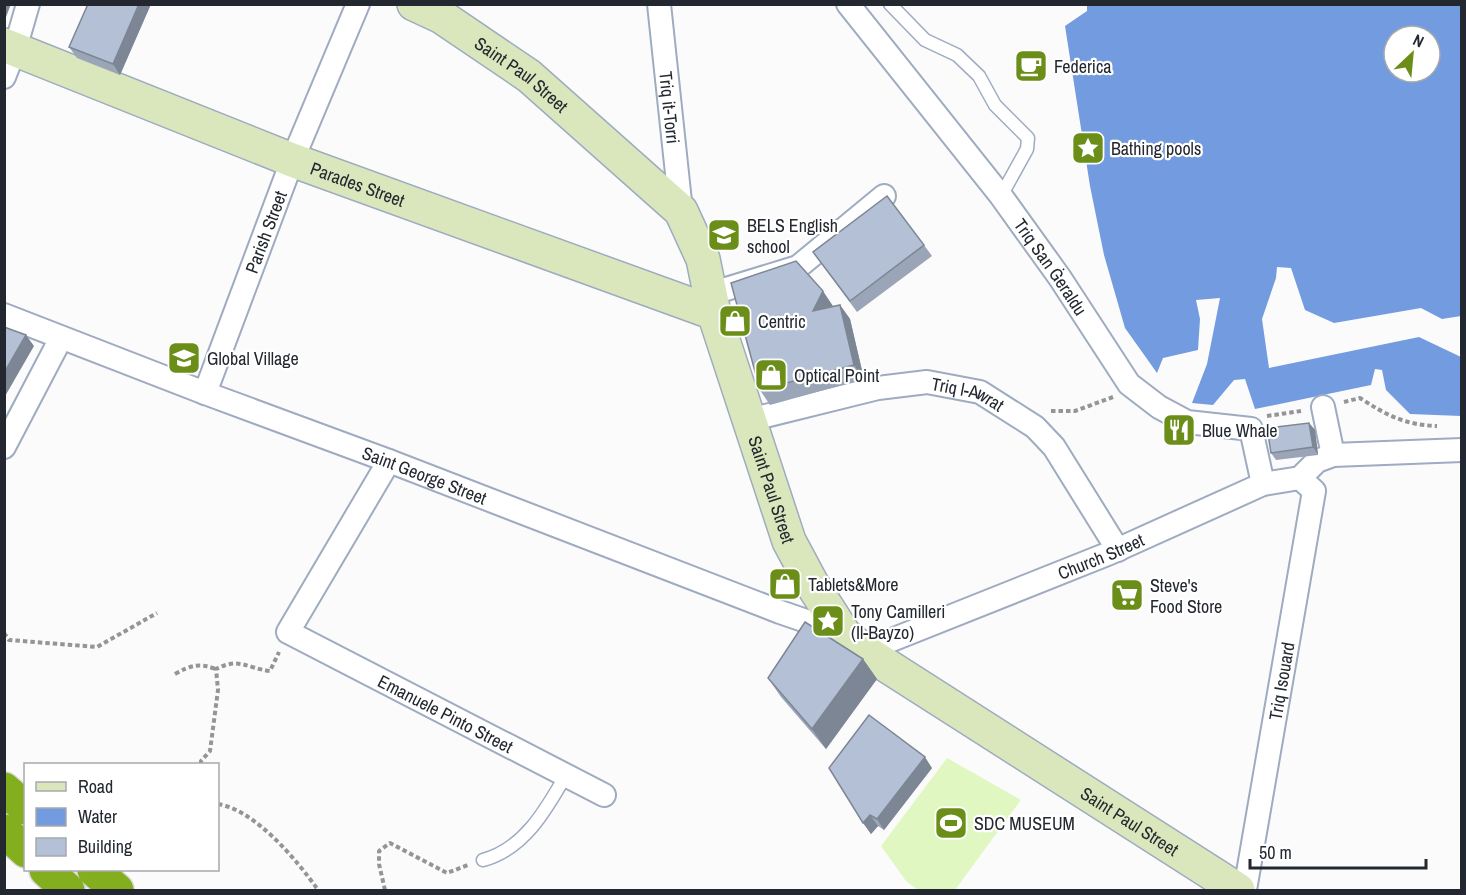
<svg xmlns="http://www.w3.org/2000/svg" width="1466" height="895" font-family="'Archivo Narrow',sans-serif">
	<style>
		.pitch { fill: #e1f7c2 }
		.water { fill: #739be0; fill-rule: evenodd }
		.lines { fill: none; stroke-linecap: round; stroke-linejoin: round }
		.lane-casing { stroke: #9eabc0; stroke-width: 15 }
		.street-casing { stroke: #9eabc0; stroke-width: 26 }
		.secondary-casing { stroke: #9eabc0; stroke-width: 36 }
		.highway-casing { stroke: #d7d8da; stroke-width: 36 }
		.path { stroke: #939599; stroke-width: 4; stroke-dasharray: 4.5 3; stroke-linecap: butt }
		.lane { stroke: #fff; stroke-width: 12 }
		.street { stroke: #fff; stroke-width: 22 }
		.secondary { stroke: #dae7bc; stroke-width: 33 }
		.highway { stroke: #83af1f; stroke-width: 33 }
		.wall { fill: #9aa5b7 }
		.shaded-wall { fill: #7d8695 }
		.building { fill: #b3c0d5; stroke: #7d8695; stroke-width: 1.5 }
		.labels { text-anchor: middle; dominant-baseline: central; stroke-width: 4.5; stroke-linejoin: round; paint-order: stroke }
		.poi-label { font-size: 18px; fill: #232830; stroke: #fff; text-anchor: start }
		.street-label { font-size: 18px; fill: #232830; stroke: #fff }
	</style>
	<rect width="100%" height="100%" fill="#fbfbfb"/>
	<path class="pitch" d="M947,758L1021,800L955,890H918L906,881L881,846Z"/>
	<path class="water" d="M1087,5H1461V316L1442,319L1421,308L1334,323L1305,310L1291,268L1277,267L1276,278L1262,319L1269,368L1419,337L1461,357V416L1410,414L1386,390L1382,370L1375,369L1371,385L1255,409L1245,379L1234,380L1213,405L1192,403L1207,364L1220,298L1196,300L1200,319L1198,350L1163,358L1157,373L1125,328L1104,255L1090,186L1065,26L1087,11ZM1394,36H1430V72H1394Z"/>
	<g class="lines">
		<g class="lane-casing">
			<path id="lane" d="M890,4L925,40L957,55L979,76L995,105L1028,138L1027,149L1001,196
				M483,860C524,849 546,810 566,775"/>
		</g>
		<g class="street-casing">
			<g id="street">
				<path id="s1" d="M659,4L681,211"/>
				<path id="s2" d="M848,4L1001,196L1060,278L1129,384L1159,407L1187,422L1251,429L1263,484"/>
				<path d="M4,77L15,49L28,4"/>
				<path d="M710,294L798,267L884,196"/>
				<path id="s3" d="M4,315L205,393L389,461L780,612L844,634"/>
				<path id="s4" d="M205,393L292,161L358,4"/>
				<path d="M1323,407L1333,455"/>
				<path id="s5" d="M749,420L878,388L927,382L980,392L1035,427L1054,447L1118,550"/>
				<path d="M4,447L61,338"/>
				<path id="s6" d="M389,461L288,632L604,795"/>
				<path id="s7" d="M864,651L1110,553L1263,484L1300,478L1317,461L1333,455L1462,450"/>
				<path id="s8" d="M1245,890L1314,491L1300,478"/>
			</g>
		</g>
		<g class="secondary-casing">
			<g id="secondary">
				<path id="s9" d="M414,4L442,17L529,76L681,211L703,259L714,313L789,541L812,584L844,634L864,651L1238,890"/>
				<path id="s10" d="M4,45L292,160L714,313"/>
			</g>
		</g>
		<g class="highway-casing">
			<path id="highway" d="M4,789L26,808
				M4,831L26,851
				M46,870L68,890
				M94,870L117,890"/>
		</g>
		<path class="path" d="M1344,402L1360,398C1386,415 1405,425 1437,426
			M1051,411H1075L1113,397
			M1267,416L1301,411
			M4,633L9,640L97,647L157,613
			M175,674C191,665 199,663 216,669
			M201,764V761L210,751L218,690L216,669C240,657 246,668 270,671L279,652
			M218,804C255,810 297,860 318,890
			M385,890L379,864V851L390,843L447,873L468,865"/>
		<use href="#lane" class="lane"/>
		<use href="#street" class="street"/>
		<use href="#secondary" class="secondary"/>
		<use href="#highway" class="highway"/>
	</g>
	<path class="wall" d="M88,4H151L120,75L77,58L69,47Z
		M924,245L932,256L857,312L813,252Z
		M840,305L850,319L864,379L770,405L760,390L833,306V307Z
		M1309,423L1315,430L1318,455L1276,460L1271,453Z
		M863,659L877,679L826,749L781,697L768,678Z
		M829,768H932L884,830L878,826L871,834Z"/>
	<path class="shaded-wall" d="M4,4H11L6,17L4,15Z
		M139,4H151L120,75L113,64Z
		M823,291L833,306L823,325L813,311Z
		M840,305L850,319L864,379L854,365Z
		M26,335L34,346L4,398V373Z
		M1309,423L1315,430L1318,455L1313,447Z
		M863,659L877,679L826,749L812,729Z
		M925,757L932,768L884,830L877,819Z
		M870,815L878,826L871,834L863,823Z"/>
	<path class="building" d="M88,4H139L113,64L69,47Z
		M887,196L924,245L850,301L813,252Z
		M796,261L823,291L813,311L840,305L854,365L760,390L731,283Z
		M4,327L26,335L4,373Z
		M1309,423L1313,447L1271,453L1267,428Z
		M805,622L863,659L812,729L768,678Z
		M869,715L925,757L877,819L870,815L863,823L829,768Z"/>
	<defs>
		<g id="cafe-square" transform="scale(1.725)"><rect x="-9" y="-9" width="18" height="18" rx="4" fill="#6a8e17" stroke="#fff"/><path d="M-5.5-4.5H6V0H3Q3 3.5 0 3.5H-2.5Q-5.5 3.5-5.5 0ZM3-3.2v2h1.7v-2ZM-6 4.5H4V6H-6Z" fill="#fff"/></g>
		<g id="sight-square" transform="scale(1.725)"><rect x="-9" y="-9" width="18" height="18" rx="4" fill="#6a8e17" stroke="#fff"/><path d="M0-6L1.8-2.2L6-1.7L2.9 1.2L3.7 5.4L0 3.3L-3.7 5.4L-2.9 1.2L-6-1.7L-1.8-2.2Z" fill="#fff"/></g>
		<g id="school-square" transform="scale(1.725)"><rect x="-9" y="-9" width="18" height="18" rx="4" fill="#6a8e17" stroke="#fff"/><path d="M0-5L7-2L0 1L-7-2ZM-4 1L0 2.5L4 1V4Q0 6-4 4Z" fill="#fff"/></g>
		<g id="shop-square" transform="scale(1.725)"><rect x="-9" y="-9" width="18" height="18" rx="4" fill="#6a8e17" stroke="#fff"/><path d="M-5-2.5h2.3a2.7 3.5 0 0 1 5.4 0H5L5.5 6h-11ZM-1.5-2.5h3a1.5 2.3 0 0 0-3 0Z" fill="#fff"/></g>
		<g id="restaurant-square" transform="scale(1.725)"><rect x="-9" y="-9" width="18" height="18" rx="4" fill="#6a8e17" stroke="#fff"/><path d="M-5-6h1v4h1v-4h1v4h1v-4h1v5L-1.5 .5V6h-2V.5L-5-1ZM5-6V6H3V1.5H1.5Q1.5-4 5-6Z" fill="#fff"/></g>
		<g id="supermarket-square" transform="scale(1.725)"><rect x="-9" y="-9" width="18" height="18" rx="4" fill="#6a8e17" stroke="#fff"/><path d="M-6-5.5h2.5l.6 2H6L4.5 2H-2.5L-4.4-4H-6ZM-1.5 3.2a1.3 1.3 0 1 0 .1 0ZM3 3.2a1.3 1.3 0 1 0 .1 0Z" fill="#fff"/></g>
		<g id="stadium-square" transform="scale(1.725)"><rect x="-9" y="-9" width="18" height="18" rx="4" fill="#6a8e17" stroke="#fff"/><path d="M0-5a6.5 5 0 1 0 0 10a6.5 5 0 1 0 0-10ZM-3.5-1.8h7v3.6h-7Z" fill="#fff"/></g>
	</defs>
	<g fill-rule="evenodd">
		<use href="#cafe-square" x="1031" y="66"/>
		<use href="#sight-square" x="1088" y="148"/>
		<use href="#school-square" x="724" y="235"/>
		<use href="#shop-square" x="735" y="321"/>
		<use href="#school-square" x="184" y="358"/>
		<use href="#shop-square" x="771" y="375"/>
		<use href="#restaurant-square" x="1179" y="430"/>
		<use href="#shop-square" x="785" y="584"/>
		<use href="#supermarket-square" x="1127" y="595"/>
		<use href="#sight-square" x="828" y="621"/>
		<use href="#stadium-square" x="951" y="823"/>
	</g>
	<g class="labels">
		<g class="poi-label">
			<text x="1054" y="66">Federica</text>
			<text x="1111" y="148">Bathing pools</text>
			<text x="747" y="225">BELS English<tspan x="747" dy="21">school</tspan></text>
			<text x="758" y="321">Centric</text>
			<text x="207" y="358">Global Village</text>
			<text x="794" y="375">Optical Point</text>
			<text x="1202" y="430">Blue Whale</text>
			<text x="808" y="584">Tablets&amp;More</text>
			<text x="1150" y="585">Steve's<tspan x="1150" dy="21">Food Store</tspan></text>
			<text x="851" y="611">Tony Camilleri<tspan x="851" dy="21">(Il-Bayzo)</tspan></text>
			<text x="974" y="823">SDC MUSEUM</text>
		</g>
		<g class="street-label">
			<text stroke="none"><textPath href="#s9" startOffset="129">Saint Paul Street</textPath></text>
			<text stroke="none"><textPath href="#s1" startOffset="104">Triq it-Torri</textPath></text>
			<text stroke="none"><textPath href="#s10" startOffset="380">Parades Street</textPath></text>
			<text stroke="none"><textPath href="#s4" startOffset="172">Parish Street</textPath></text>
			<text stroke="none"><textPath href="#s2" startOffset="332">Triq San Ġeraldu</textPath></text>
			<text stroke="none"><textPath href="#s5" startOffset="225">Triq l-Awrat</textPath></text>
			<text stroke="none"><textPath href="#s3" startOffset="450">Saint George Street</textPath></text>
			<text stroke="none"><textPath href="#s9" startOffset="633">Saint Paul Street</textPath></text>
			<text stroke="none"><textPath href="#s7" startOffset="255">Church Street</textPath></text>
			<text stroke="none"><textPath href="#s8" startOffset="212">Triq Isouard</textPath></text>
			<text stroke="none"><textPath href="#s6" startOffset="376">Emanuele Pinto Street</textPath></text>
			<text stroke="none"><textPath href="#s9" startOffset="1137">Saint Paul Street</textPath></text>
		</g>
	</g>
	<rect width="1466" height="895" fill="none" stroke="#232830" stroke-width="12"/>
	<rect x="24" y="763" width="195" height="108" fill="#ffffff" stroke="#a7a9ac" stroke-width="1.5"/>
	<rect x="36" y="782" width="30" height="9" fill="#dae7bc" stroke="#a7a9ac" stroke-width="1.5"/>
	<text x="78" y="793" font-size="18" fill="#232830">Road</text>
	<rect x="36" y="808" width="30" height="18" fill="#739be0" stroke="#a7a9ac" stroke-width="1.5"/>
	<text x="78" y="823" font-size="18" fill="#232830">Water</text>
	<rect x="36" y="838" width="30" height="18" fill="#b3c0d5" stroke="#a7a9ac" stroke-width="1.5"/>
	<text x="78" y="853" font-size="18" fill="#232830">Building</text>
	<g transform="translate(1412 54) rotate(26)"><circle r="28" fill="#ffffff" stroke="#a7a9ac" stroke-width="1.5"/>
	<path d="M0-4.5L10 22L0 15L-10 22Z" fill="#6a8e17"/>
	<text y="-9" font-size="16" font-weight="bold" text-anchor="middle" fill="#232830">N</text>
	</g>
	<path d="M1250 859v9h176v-9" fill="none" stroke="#232830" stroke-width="3"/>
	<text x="1259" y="859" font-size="18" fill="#232830" stroke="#ffffff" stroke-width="4.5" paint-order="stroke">50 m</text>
</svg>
